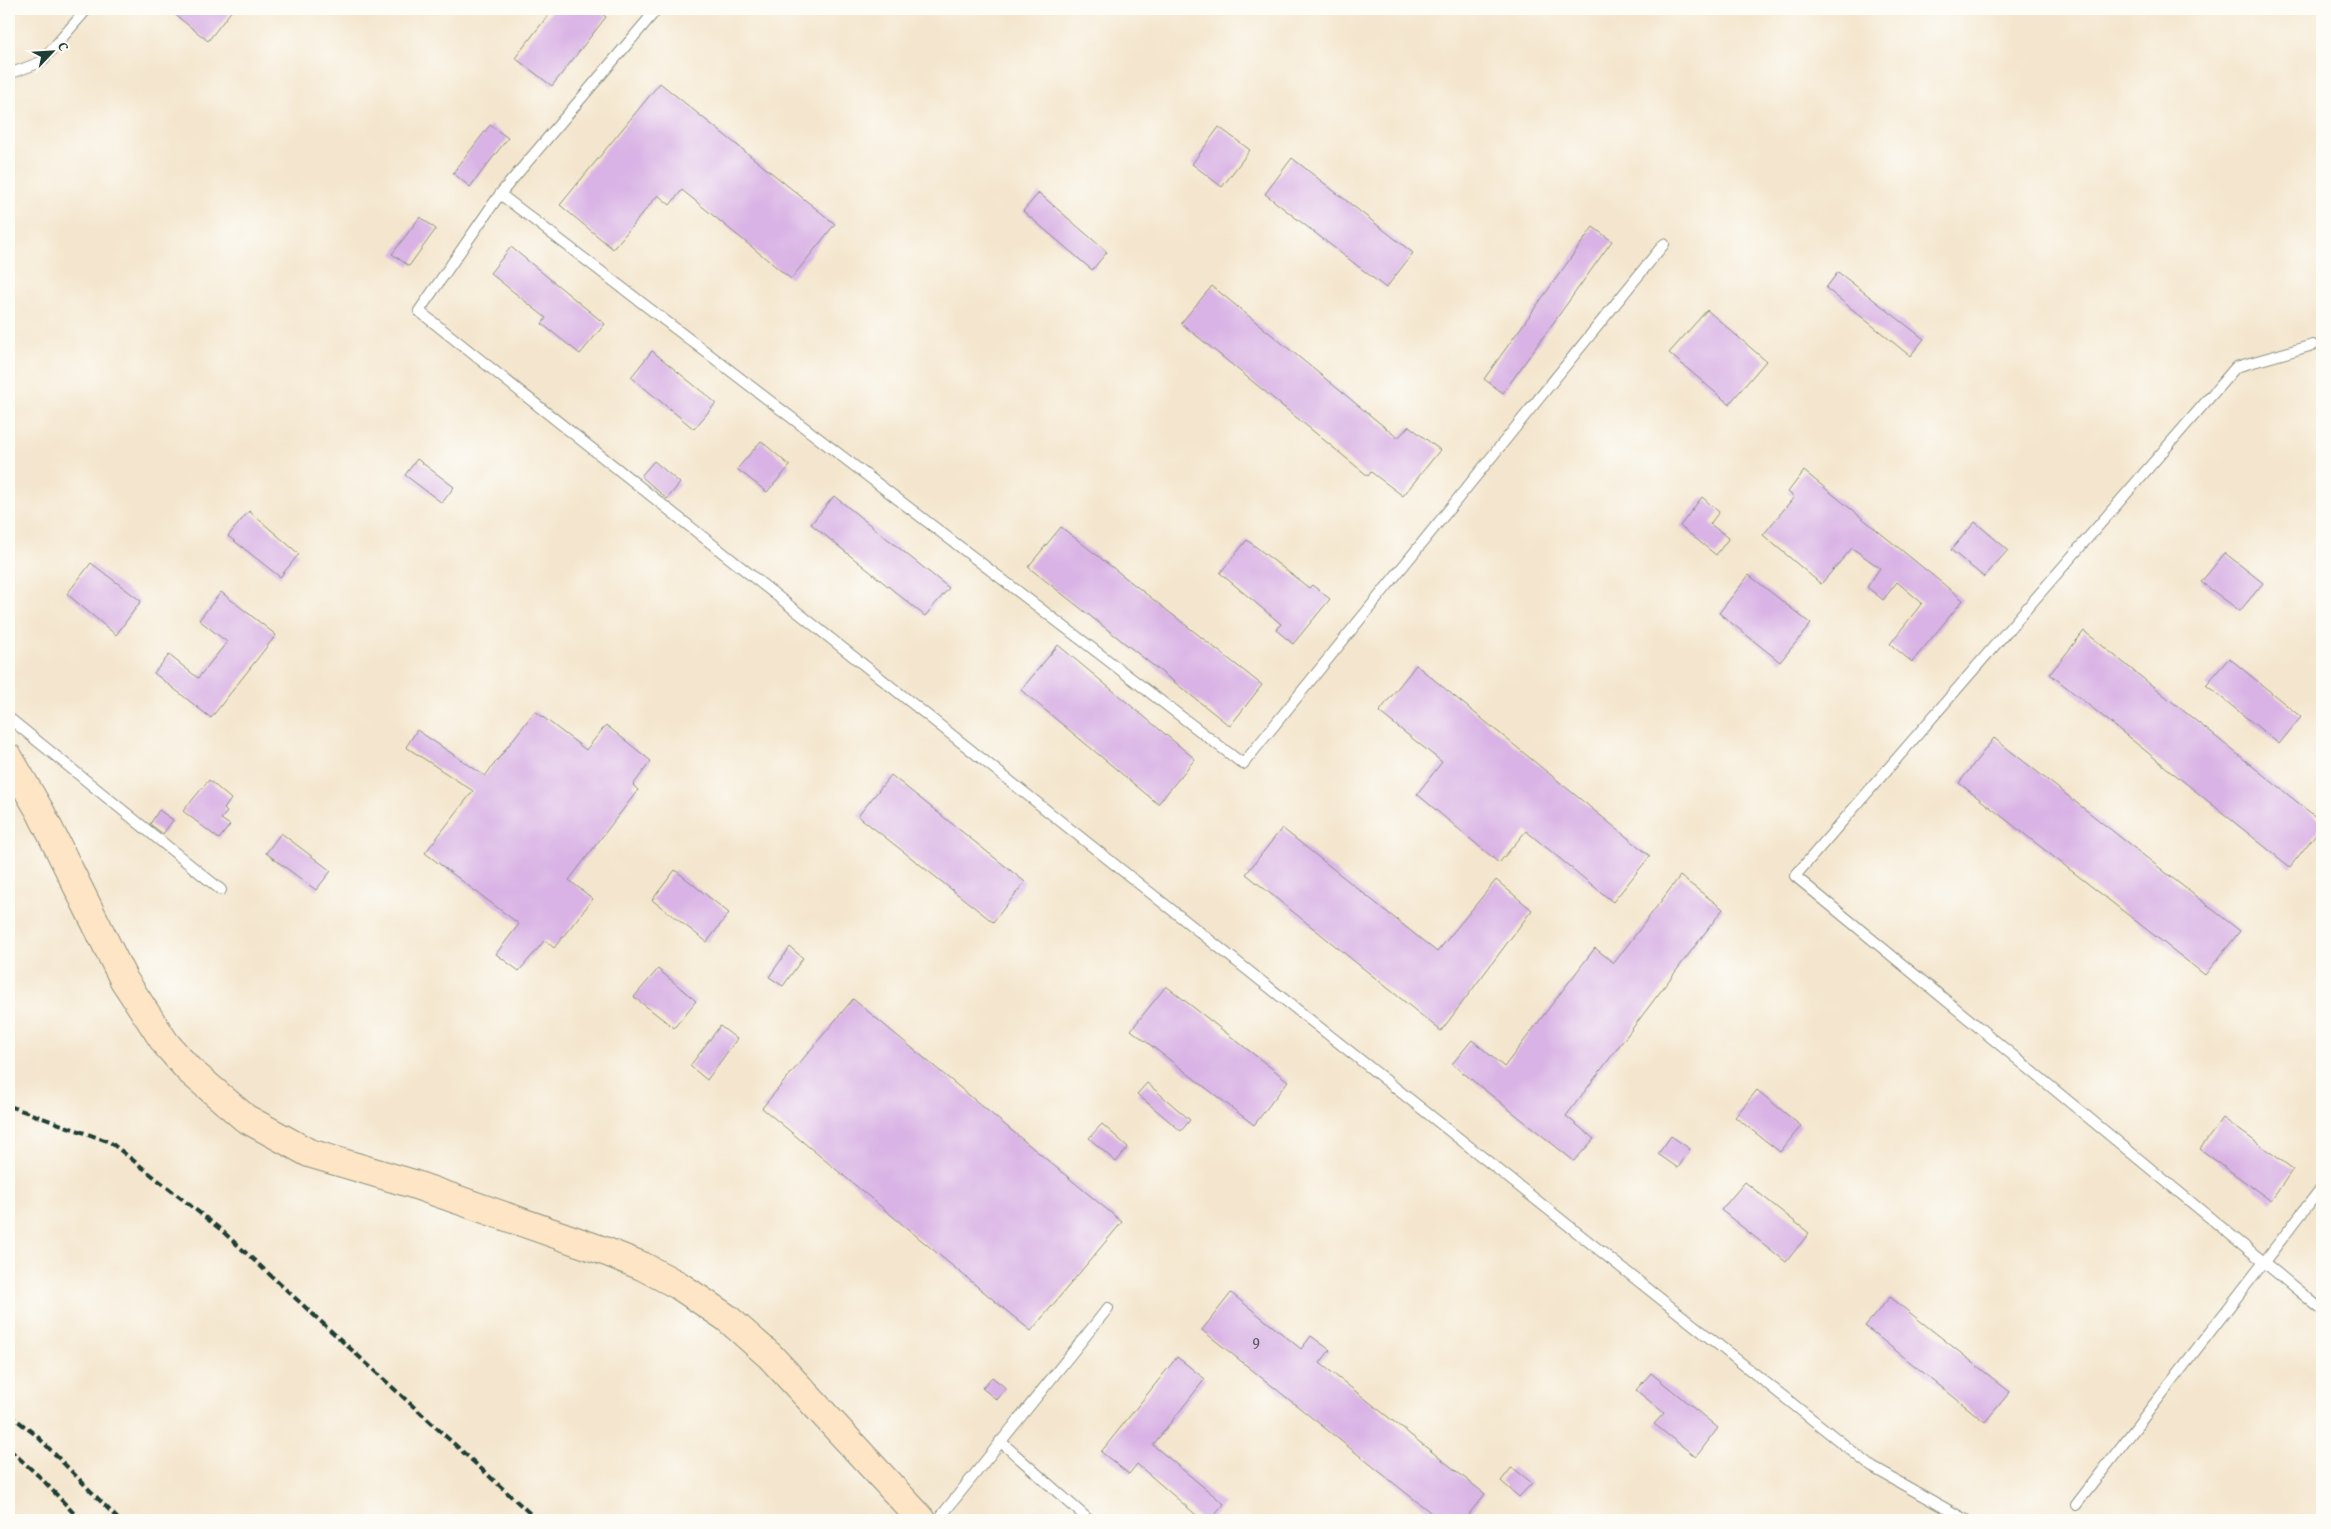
<svg xmlns="http://www.w3.org/2000/svg" width="2331" height="1529" font-family="'Gentium Book Plus',serif">
	<style>
		.building { fill: #d9b3e5 }
		.lines { fill: none; stroke-linecap: round; stroke-linejoin: round }
		.lane-casing { stroke: #8a9281; stroke-width: 12 }
		.secondary-casing { stroke: #8a9281; stroke-width: 30 }
		.lane { stroke: #fff; stroke-width: 10 }
		.secondary { stroke: #fde5c5; stroke-width: 28 }
		.rail { stroke: #1f3d34; stroke-width: 4; stroke-dasharray: 8 4; stroke-linecap: butt }
		.labels { text-anchor: middle; dominant-baseline: central; stroke-width: 4; stroke-linejoin: round; paint-order: stroke }
		.number-label { font-size: 16px; fill: #4e5a60 }
	</style>
	<rect width="100%" height="100%" fill="#fdfcf7"/>
	<filter id="ink" filterUnits="userSpaceOnUse"><feTurbulence type="fractalNoise" baseFrequency=".02" numOctaves="2"/><feDisplacementMap in="SourceGraphic" scale="10" xChannelSelector="R" yChannelSelector="G"/><feConvolveMatrix kernelMatrix="1 2 1 2 8 2 1 2 1" color-interpolation-filters="sRGB"/></filter>
	<filter id="wash" filterUnits="userSpaceOnUse"><feTurbulence type="fractalNoise" baseFrequency=".0096" numOctaves="4" result="noise"/><feDisplacementMap in="SourceGraphic" scale="20" xChannelSelector="R" yChannelSelector="G"/><feGaussianBlur stdDeviation="1.12" result="paint"/><feColorMatrix in="noise" values="0 0 0 0 0 0 0 0 0 0 0 0 0 0 0 0 0 1.4 0 .05"/><feComposite in="paint" operator="in"/></filter>
	<g filter="url(#wash)">
		<rect width="100%" height="100%" fill="#f4e6ce"/>
		<g id="blocks">
			<path class="building" d="M168,9H233L208,41Z
				M553,9H596L606,17L552,86L515,58Z
				M660,83L835,224L791,279L682,190L670,205L658,195L613,249L560,205Z
				M490,125L508,138L470,187L453,173Z
				M1219,127L1250,150L1222,187L1192,164Z
				M1292,158L1413,253L1386,288L1265,194Z
				M1039,193L1107,252L1092,270L1023,211Z
				M420,217L436,229L409,266L392,254Z
				M1593,227L1612,241L1503,393L1484,379Z
				M511,247L605,324L580,354L542,324L546,318L490,273Z
				M1838,272L1924,339L1910,356L1826,288Z
				M1212,286L1398,438L1409,426L1440,450L1403,496L1371,472L1368,476L1181,323Z
				M1707,310L1766,361L1729,404L1669,353Z
				M652,351L716,403L694,429L631,377Z
				M761,441L790,466L767,492L737,469Z
				M417,459L454,487L442,503L405,475Z
				M654,461L680,483L667,499L641,476Z
				M1804,471L1963,600L1912,662L1890,644L1922,603L1897,582L1883,600L1867,587L1880,568L1852,548L1821,584L1763,535L1794,497L1788,492Z
				M834,496L949,588L925,616L811,524Z
				M1702,497L1719,512L1710,524L1729,538L1716,555L1680,526Z
				M249,511L299,554L280,577L228,536Z
				M1975,522L2008,550L1984,577L1951,550Z
				M1061,527L1262,685L1230,726L1028,567Z
				M1247,540L1309,588L1312,585L1330,599L1293,644L1276,630L1281,624L1220,573Z
				M2225,553L2263,583L2240,611L2201,582Z
				M91,563L141,601L116,635L67,594Z
				M1749,575L1811,624L1780,662L1719,613Z
				M221,592L276,635L211,718L154,673L169,655L198,678L227,642L199,620Z
				M2084,631L2322,822V826L2290,867L2050,674Z
				M1058,645L1195,759L1158,804L1021,690Z
				M2229,658L2301,717L2279,744L2206,685Z
				M1416,665L1650,856L1613,902L1526,831L1499,863L1417,794L1442,762L1379,712Z
				M535,711L586,750L606,725L651,761L633,785L638,790L569,880L593,899L554,948L545,940L519,971L496,954L519,924L425,853L473,791L406,747L417,730L485,776Z
				M1994,738L2240,931L2205,975L1959,783Z
				M891,775L1025,882L993,922L858,816Z
				M209,780L231,799L224,809L227,812L221,819L230,825L219,839L183,811Z
				M159,810L173,820L163,834L150,824Z
				M1282,828L1437,952L1496,880L1532,910L1441,1031L1246,874Z
				M281,833L331,871L316,890L266,853Z
				M675,870L729,913L707,942L652,900Z
				M1680,876L1723,909L1566,1116L1594,1139L1574,1161L1452,1064L1472,1040L1504,1067L1595,948L1614,963Z
				M790,947L803,958L783,986L769,977Z
				M658,969L696,1001L674,1028L634,997Z
				M1166,986L1288,1081L1254,1125L1131,1030Z
				M853,999L1122,1222L1031,1331L762,1108Z
				M720,1026L737,1039L707,1080L690,1066Z
				M1147,1083L1190,1120L1181,1131L1137,1094Z
				M1757,1090L1801,1126L1780,1152L1735,1117Z
				M2223,1118L2293,1169L2271,1201L2200,1149Z
				M1102,1124L1128,1147L1116,1162L1089,1138Z
				M1671,1136L1690,1149L1678,1168L1658,1154Z
				M1745,1182L1809,1233L1786,1262L1721,1210Z
				M1231,1293L1301,1349L1311,1336L1330,1350L1320,1363L1485,1494L1464,1520H1440L1202,1330Z
				M1890,1297L2010,1392L1985,1422L1865,1326Z
				M1177,1357L1205,1379L1153,1445L1224,1504L1211,1520H1202L1137,1464L1129,1474L1101,1452Z
				M1651,1373L1718,1428L1696,1457L1654,1424L1664,1413L1636,1390Z
				M992,1377L1006,1388L997,1400L982,1388Z
				M1512,1467L1532,1483L1519,1497L1501,1481Z"/>
		</g>
	</g>
	<g filter="url(#ink)">
		<use href="#blocks" fill-opacity="0" stroke="#8a9281" stroke-width="1"/>
		<g class="lines">
			<g class="lane-casing">
				<path id="lane" d="M657,9L500,194L1243,764L1664,244
					M9,74L41,62L87,9
					M500,194L419,311L1872,1467L1966,1520
					M2313,345L2236,367L1795,876L2322,1310
					M9,718L221,890
					M1000,1441L1089,1520
					M2076,1505L2322,1187
					M938,1520L1108,1308"/>
			</g>
			<g class="secondary-casing">
				<path id="secondary" d="M9,758L40,811L124,980L166,1044L189,1070L245,1118L309,1153L410,1183L607,1252L642,1266L678,1285L727,1318L770,1356L922,1520"/>
			</g>
			<use href="#lane" class="lane"/>
			<use href="#secondary" class="secondary"/>
			<path class="rail" d="M9,1106L110,1142L220,1229L537,1520
				M9,1414L37,1436L119,1520
				M9,1449L42,1479L80,1520"/>
		</g>
	</g>
	<g class="labels">
		<g class="number-label">
			<text x="1256" y="1343">9</text>
		</g>
	</g>
	<rect width="2331" height="1529" fill="none" stroke="#fdfcf7" stroke-width="30"/>
	<g transform="translate(52 52) rotate(65)" stroke="#fdfcf7" stroke-width="4" paint-order="stroke">
	<path d="M0-4L9 19L0 12L-9 19Z" fill="#1f3d34"/>
	<text y="-8" font-size="14" font-weight="bold" text-anchor="middle" fill="#1f3d34">С</text>
	</g>
</svg>
